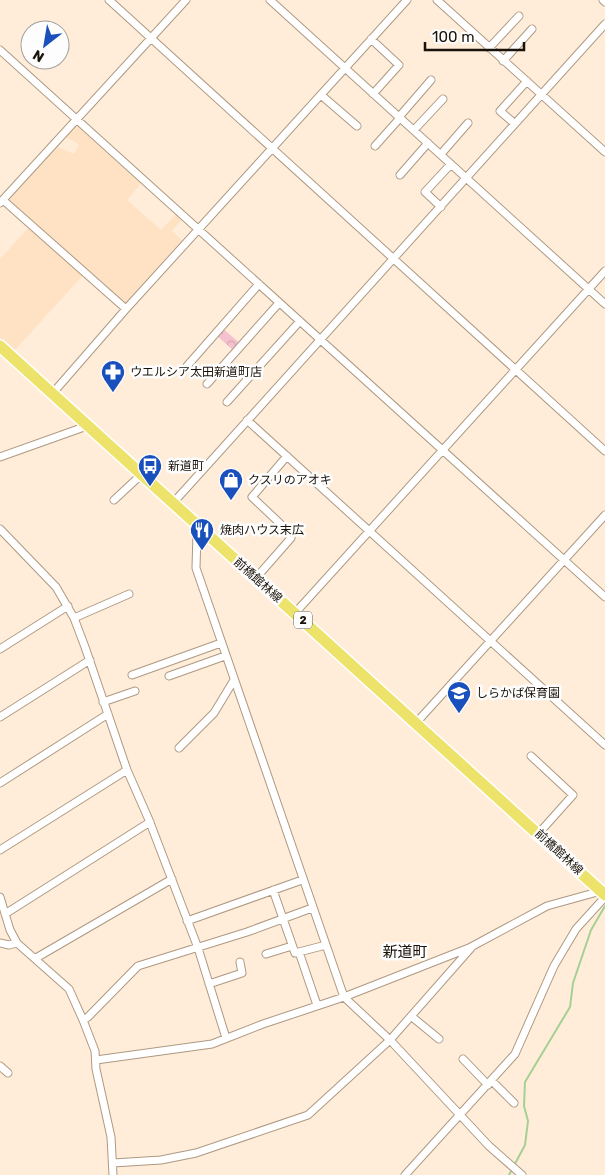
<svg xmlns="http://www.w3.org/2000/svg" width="605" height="1175" font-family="Rubik,'Noto Sans JP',sans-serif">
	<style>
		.built { fill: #fee2c3 }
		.forest { fill: url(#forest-crowns) }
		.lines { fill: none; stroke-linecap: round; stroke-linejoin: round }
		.stream { stroke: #a4d093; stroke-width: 2 }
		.minor-casing { stroke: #ae9982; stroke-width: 9 }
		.primary-casing { stroke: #fff; stroke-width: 14 }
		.minor { stroke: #fff; stroke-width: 7 }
		.primary { stroke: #ede36b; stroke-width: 11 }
		.labels { text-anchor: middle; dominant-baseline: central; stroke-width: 5; stroke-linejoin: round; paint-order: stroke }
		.shield { fill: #fdfdfd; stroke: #5d5852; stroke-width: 1 }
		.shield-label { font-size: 11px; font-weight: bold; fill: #191209 }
		.poi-label { font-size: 12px; fill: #191209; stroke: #fdfdfd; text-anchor: start }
		.street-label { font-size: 12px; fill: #191209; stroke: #fdfdfd }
		.quarter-label { font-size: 15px; fill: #191209; stroke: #fdfdfd }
	</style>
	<defs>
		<pattern id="forest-crowns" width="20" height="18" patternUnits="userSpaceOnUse" patternTransform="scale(1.25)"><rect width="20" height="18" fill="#f6c1ce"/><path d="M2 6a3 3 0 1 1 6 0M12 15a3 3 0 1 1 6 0" fill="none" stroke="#d2a5b0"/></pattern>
	</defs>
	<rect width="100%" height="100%" fill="#ffedd9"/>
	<path class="built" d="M76,122L143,181L127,200L161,230L177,213L183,218L172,231L184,242L128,304H125L74,258L70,263L84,274L14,351L0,338V259L30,226L7,199L54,145L74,154L79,144L64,136Z"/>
	<path class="forest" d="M221,327L242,345L235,352L215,334Z"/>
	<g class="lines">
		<path class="stream" d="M509,1175L525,1145L528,1121L524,1106L525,1082L570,1007L573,983L591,930L605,906"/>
		<g class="minor-casing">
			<path id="minor" d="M109,0L605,451
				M270,0L605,304
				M437,0L605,152
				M603,0L605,2
				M371,39L399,65L373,94
				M489,48L519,16
				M0,50L605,597
				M503,61L532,29
				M321,95L357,126
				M399,117L431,80
				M515,124L500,111L527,81
				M414,130L443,99
				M375,146L400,118
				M441,154L468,123
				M400,175L428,143
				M3,200L126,309
				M0,203L186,0
				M441,207L425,192L451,164
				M187,366L259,284
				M207,384L279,303
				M52,394L126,309L407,0
				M227,402L300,321
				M247,420L605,745
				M0,457L87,426
				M114,500L142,474
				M173,503L605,24
				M199,526L197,533L196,568L344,997L390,1040L489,1146L522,1175
				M0,529L56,587L74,618L85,647L127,770L149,820L198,948L226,1038
				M256,578L291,538L288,531L252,497L287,456
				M295,613L605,271
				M74,618L129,594
				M0,649L68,606
				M132,675L221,643
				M169,676L225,656
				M103,702L135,691
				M0,717L90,660
				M416,723L605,515
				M179,748L214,713L234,680
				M531,756L573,795L539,833
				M0,783L108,714
				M0,850L127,770
				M273,890L295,953L326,945
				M0,897L10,930L17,943L69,989L83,1020L95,1051L96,1069L111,1137L113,1175
				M5,914L150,822
				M187,921L302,880
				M0,943L9,945L17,943
				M299,952L317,1005
				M266,954L292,946
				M36,958L172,879
				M209,984L242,973L240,962
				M411,1016L439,1039
				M83,1020L88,1017L138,966L247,932L312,908
				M463,1059L488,1085
				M96,1060L212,1044L263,1024L344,997L469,948L547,906L601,891
				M0,1066L8,1073
				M492,1081L514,1103
				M113,1163L161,1160L196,1153L308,1115L390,1040L471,948
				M405,1175L515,1054L554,966L576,929L605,897"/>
		</g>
		<g class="primary-casing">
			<path id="primary" d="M0,346L605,895"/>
		</g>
		<use href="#minor" class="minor"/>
		<use href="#primary" class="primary"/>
	</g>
	<defs>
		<g id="pharmacy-pin" transform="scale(1.25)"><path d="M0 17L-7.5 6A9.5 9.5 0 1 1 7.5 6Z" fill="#1950bc" stroke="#fdfdfd"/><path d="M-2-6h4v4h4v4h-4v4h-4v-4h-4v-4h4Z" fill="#fff"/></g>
		<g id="bus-pin" transform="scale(1.25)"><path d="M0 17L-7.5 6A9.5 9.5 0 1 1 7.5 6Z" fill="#1950bc" stroke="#fdfdfd"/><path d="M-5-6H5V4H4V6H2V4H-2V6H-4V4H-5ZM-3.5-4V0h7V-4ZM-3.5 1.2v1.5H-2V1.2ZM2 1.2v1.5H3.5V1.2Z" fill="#fff"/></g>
		<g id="shop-pin" transform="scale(1.25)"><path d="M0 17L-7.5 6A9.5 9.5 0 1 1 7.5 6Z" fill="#1950bc" stroke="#fdfdfd"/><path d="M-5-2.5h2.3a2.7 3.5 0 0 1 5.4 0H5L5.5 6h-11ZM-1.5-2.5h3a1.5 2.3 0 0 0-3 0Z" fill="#fff"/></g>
		<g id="restaurant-pin" transform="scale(1.25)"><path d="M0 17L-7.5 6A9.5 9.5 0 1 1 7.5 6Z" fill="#1950bc" stroke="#fdfdfd"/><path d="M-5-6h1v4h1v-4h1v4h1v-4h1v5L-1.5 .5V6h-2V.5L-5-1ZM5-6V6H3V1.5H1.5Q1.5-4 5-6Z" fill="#fff"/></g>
		<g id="school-pin" transform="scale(1.25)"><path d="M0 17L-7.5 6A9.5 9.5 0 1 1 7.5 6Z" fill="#1950bc" stroke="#fdfdfd"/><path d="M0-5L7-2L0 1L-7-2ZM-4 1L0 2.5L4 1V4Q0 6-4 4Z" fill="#fff"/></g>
	</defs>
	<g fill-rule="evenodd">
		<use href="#pharmacy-pin" x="113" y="372"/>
		<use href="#bus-pin" x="150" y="466"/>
		<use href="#shop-pin" x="231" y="480"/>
		<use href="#restaurant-pin" x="202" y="530"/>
		<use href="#school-pin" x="459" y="693"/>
	</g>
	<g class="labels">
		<rect class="shield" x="294" y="611.5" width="18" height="17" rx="4"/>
		<g class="shield-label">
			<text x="303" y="620">2</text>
		</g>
		<g class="poi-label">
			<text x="130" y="372">ウエルシア太田新道町店</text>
			<text x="168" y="466">新道町</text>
			<text x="248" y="480">クスリのアオキ</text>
			<text x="220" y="530">焼肉ハウス末広</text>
			<text x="476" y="693">しらかば保育園</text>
		</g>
		<g class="street-label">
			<text transform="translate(258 580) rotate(42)">前橋館林線</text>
			<text transform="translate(559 852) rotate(43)">前橋館林線</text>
		</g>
		<g class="quarter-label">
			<text x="405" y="952">新道町</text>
		</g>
	</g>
	<g transform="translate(45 45) rotate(211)"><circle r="24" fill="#fdfdfd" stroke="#a29f9b"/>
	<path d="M0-4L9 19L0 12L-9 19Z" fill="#1950bc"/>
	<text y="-8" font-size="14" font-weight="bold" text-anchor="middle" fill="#191209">N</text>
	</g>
	<path d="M425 42v8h99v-8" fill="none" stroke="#191209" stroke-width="2.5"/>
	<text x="432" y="42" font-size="15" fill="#191209" stroke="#fdfdfd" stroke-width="4" paint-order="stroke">100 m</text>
</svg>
